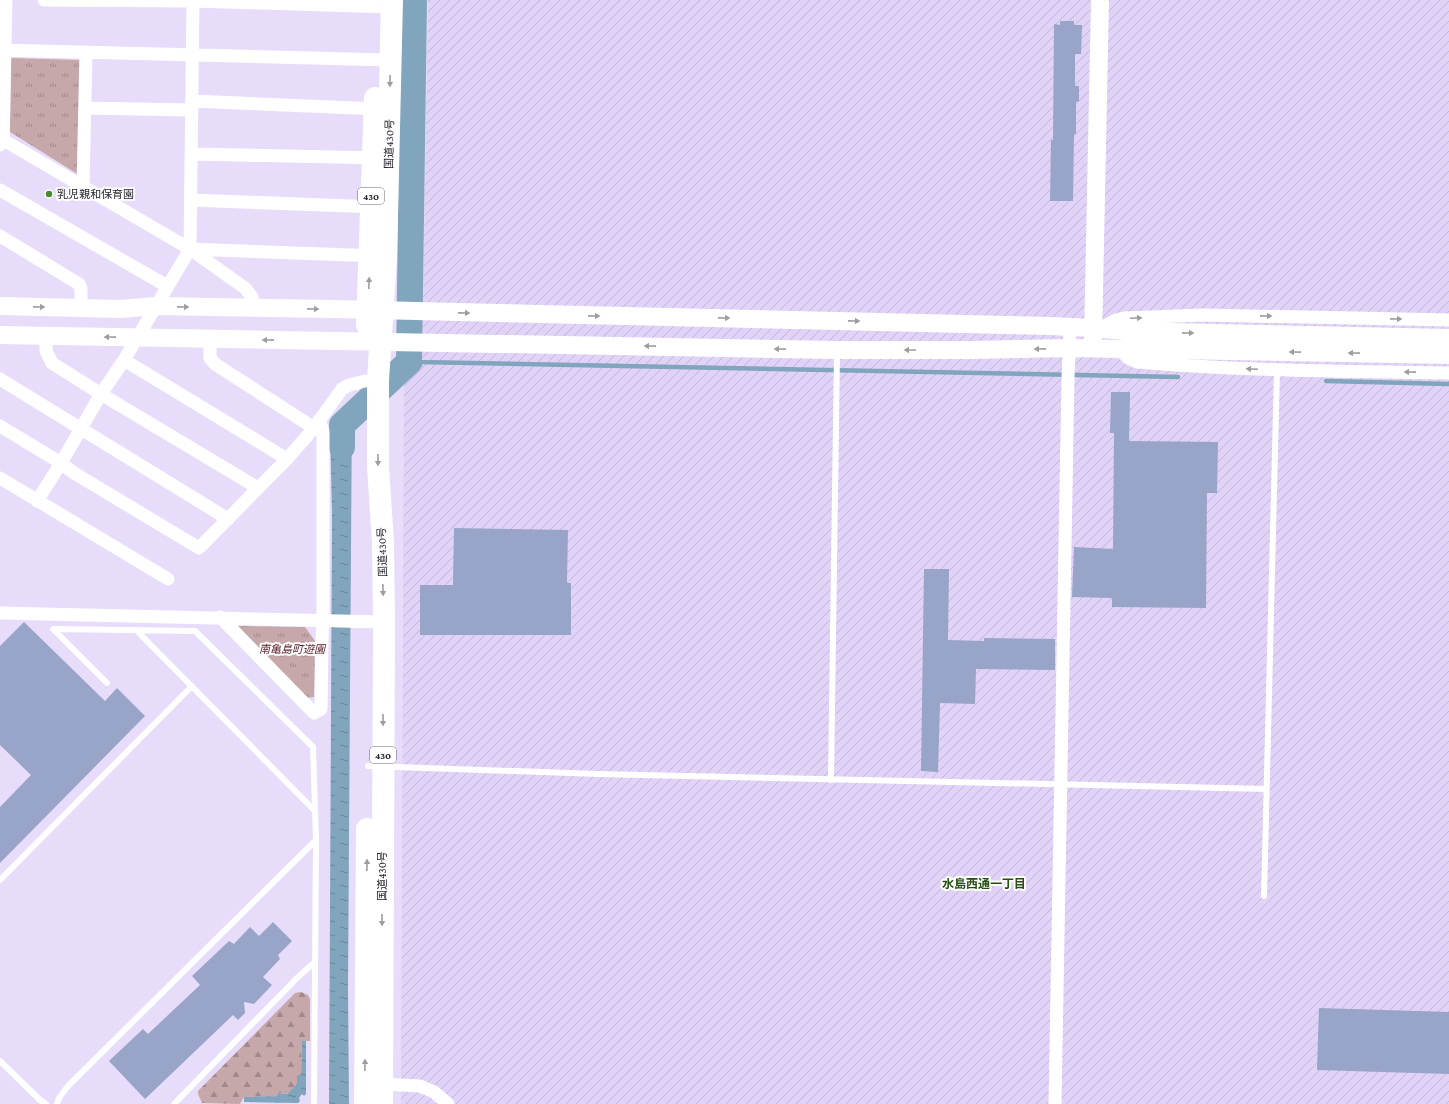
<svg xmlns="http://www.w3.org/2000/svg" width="1449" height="1104" font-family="'Crimson Pro','Noto Sans JP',serif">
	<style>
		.industrial { fill: url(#industrial-furrows) }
		.forest { fill: url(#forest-firs) }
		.park { fill: url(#park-tufts) }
		.water { fill: url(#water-ripples) }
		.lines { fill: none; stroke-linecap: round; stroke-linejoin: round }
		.stream { stroke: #80a5bd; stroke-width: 4.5 }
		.river { stroke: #80a5bd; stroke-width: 26 }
		.building { fill: #98a4c8 }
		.lane { stroke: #fff; stroke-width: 6 }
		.street { stroke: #fff; stroke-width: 13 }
		.secondary { stroke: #fff; stroke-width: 18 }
		.highway { stroke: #fff; stroke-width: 22 }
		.oneway { fill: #9e9ca1 }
		.poi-dot { fill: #498a2d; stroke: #fff; stroke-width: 1.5 }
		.labels { text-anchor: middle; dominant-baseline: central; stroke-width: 4; stroke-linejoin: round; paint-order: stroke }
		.shield { fill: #fff; stroke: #68656d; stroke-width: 1 }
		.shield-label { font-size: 10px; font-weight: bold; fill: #28232f }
		.street-label { font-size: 11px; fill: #28232f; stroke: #fff }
		.poi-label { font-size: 11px; fill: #28232f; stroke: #fff; text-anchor: start }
		.park-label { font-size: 11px; font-style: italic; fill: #5b232d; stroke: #fff }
		.neighbourhood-label { font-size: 12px; font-weight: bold; fill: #265014; stroke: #fff }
	</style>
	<defs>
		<pattern id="industrial-furrows" width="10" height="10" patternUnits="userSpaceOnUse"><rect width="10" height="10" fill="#e1d2f8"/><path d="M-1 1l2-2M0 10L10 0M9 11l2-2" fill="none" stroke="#c1b4d5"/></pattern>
		<pattern id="forest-firs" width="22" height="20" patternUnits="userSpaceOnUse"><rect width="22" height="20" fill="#c6a8ab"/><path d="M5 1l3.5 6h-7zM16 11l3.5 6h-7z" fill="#a1888c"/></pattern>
		<pattern id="park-tufts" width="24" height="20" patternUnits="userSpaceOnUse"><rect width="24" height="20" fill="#c6a8ab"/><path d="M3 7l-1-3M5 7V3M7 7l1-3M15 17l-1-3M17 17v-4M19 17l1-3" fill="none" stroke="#a1888c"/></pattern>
		<pattern id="water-ripples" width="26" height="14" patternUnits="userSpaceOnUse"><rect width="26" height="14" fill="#80a5bd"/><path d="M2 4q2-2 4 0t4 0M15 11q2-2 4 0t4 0" fill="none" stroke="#69869a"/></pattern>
	</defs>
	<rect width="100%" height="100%" fill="#e8dcfb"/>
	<path class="industrial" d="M428,0H1449V1104H401L404,382L418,366H422Z"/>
	<path class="forest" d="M301,992L308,995L310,999V1041H302L301,1074L297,1075L298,1084L287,1094L278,1093V1096L244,1097L240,1104L202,1103L198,1094V1091L295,993Z"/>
	<path class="park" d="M11,58L81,60L79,175L10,132Z
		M238,626L305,627L315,641L314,697L307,698Z"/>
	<path class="water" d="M405,358L422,359V367H418L404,382V362Z
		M352,404L348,988L349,1104H329L332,514L330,428C332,417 344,411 352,404Z
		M302,1041H306V1094L304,1096L302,1094L299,1098L300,1101L298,1103L244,1102V1097L278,1096V1093L287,1094L297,1084V1075L301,1074Z"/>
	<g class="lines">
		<path class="stream" d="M419,308L423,0
			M418,338L419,316
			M415,362H418V346
			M418,362L1178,377
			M1326,381L1449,384"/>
		<path class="river" d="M342,447V425L409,362L414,0"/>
	</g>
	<path class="building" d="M1060,21H1074V25H1082L1081,54H1075V86H1079V101L1076,102V134H1074L1073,201H1050L1051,140H1053L1054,24L1060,25Z
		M1111,392H1130L1129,441L1218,442L1217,493H1207L1206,608L1112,607V598L1072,597L1074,547L1113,549L1114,433H1110Z
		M454,528L568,530L567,583H571V635H420V585H453Z
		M924,569H949L948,640L984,641V638L1055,639V670L976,669L975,704L940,703L938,772L921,771Z
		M24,622L105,701L117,688L145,716L0,863V807L31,775L0,745V646Z
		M273,922L292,941L278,955L280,959L263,977L272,985L254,1004L244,1002L245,1013L238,1020L233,1015L145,1099L109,1061L143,1029L148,1034L200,985L192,976L229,941L234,944L250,927L259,936Z
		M1319,1008L1449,1012V1074L1317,1070Z"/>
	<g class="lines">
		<path class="lane" d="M136,630L315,811
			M107,683L53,629L195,631L313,747L316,840L314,1104
			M368,766L598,774L1267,789
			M831,780L837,351
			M0,880L192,686
			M1264,896L1277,370
			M0,1061L40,1100L46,1104
			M57,1104L59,1098L68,1086L316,840
			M174,1104L298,977L315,962"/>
		<path class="street" d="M44,0L193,1L391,7
			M0,50L390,60
			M192,101L380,109
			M85,108L192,110
			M0,138L190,249L245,288L252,297L253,308
			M0,145L3,140L6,0
			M191,154L380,158
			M83,186L86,52
			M0,190L167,286
			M191,200L377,207
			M0,236L79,284L81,289V307
			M190,249L377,256
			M1100,329L1116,320L1124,318L1203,315L1449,320
			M46,336V351L52,363L101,394L258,488
			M210,339V358L215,364L314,428
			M1120,350L1128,358L1137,362C1241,371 1345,371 1449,373
			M124,360L287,459
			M0,379L228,519
			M0,426L61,463L74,473L199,548L287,459L314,428L342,389L349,385L365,381
			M0,478L168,579
			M37,501L61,463L101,394L124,360L190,249L193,0
			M0,613L384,622
			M220,617L314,713L321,709L322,640L323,620V431L319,420
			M382,1084L420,1086L434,1092L448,1104
			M1055,1104L1068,378L1070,327"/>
		<path class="secondary" d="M0,306L121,309L155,306L333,309L1051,326L1093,328L1125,331L1449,338
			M0,335L837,350H971L1070,348L1449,355
			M1093,340L1100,0"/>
		<path class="highway" d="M367,325L375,98
			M365,1104L367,829
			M382,1104L384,622L383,543L378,467V380L386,257L392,0"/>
	</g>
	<defs><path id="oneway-solid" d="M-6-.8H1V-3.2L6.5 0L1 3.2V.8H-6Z"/></defs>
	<g class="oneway">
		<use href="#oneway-solid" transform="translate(390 81) rotate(91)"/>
		<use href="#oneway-solid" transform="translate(369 283) rotate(-88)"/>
		<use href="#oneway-solid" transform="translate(39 307) rotate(1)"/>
		<use href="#oneway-solid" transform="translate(183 307) rotate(1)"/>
		<use href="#oneway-solid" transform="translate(313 309) rotate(1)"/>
		<use href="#oneway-solid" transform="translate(464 313) rotate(1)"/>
		<use href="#oneway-solid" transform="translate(594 316) rotate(1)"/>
		<use href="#oneway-solid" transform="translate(1266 316) rotate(1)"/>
		<use href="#oneway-solid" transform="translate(724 318) rotate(1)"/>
		<use href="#oneway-solid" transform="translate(1136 318) rotate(-3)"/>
		<use href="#oneway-solid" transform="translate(1396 319) rotate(1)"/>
		<use href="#oneway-solid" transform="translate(854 321) rotate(1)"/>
		<use href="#oneway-solid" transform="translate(1188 333) rotate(1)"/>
		<use href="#oneway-solid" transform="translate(110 337) rotate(-179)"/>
		<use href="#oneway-solid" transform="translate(268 340) rotate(-179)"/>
		<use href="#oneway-solid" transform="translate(650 346) rotate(-179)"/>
		<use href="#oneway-solid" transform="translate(780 349) rotate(-179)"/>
		<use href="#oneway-solid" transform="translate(1040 349) rotate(179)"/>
		<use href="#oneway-solid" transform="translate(910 350) rotate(-180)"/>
		<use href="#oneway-solid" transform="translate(1295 352) rotate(-179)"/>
		<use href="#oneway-solid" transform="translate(1354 353) rotate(-179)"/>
		<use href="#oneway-solid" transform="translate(1252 369) rotate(-178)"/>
		<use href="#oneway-solid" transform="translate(1410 372) rotate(-179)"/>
		<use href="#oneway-solid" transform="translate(378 460) rotate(90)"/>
		<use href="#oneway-solid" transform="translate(383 590) rotate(89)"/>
		<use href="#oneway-solid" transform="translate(383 720) rotate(90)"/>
		<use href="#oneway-solid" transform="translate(367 865) rotate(-89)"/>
		<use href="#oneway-solid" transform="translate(382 920) rotate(90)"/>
		<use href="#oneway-solid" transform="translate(365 1065) rotate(-89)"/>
	</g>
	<circle class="poi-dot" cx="49" cy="194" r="4"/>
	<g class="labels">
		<g class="shield">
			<rect x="358" y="188" width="26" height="16" rx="3"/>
			<rect x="370" y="747" width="26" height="16" rx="3"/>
		</g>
		<g class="shield-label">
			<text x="371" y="196">430</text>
			<text x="383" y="755">430</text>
		</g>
		<g class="street-label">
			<text transform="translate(389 144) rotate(-89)">国道430号</text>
			<text transform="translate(382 552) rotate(-92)">国道430号</text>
			<text transform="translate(382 876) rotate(-90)">国道430号</text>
		</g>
		<g class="poi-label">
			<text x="57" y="194">乳児親和保育園</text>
		</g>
		<g class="park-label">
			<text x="292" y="649">南亀島町遊園</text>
		</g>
		<g class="neighbourhood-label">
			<text x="984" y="884">水島西通一丁目</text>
		</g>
	</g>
</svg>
